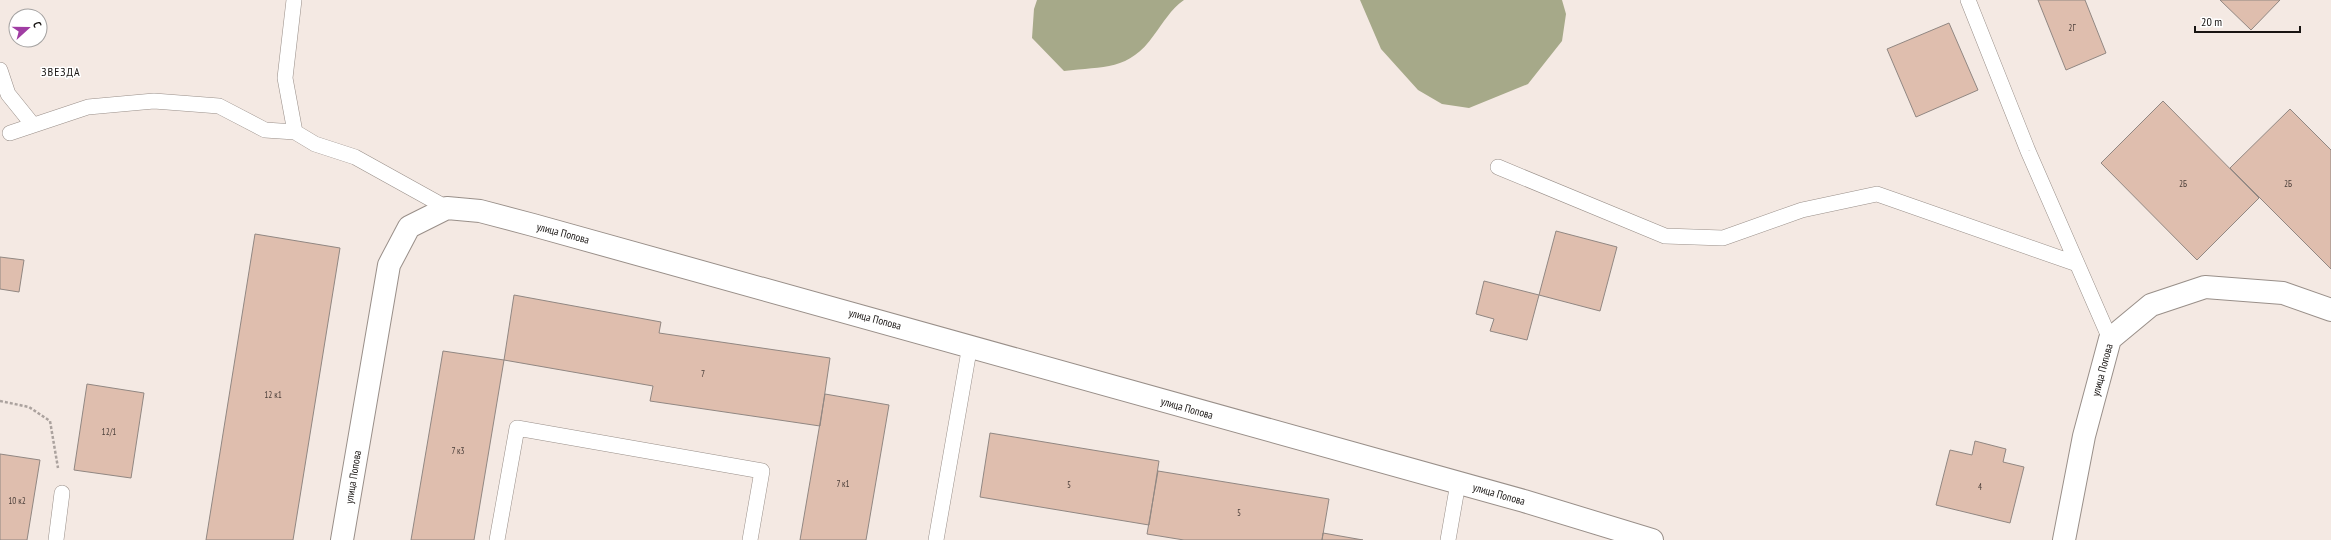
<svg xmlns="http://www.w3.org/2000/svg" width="2331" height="540" font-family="'PT Sans Narrow',sans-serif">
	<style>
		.forest { fill: #a6a989 }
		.building { fill: #dfbeae; stroke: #918782 }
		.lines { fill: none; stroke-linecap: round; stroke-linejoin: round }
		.service-casing { stroke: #998f89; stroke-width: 16 }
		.minor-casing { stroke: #998f89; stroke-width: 24 }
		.path { stroke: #aba29e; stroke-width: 2.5; stroke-dasharray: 3 2; stroke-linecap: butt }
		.service { stroke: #fff; stroke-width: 15 }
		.minor { stroke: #fff; stroke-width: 22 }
		.labels { text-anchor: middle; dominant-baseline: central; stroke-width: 3; stroke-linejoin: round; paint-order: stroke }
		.number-label { font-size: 9px; fill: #4a3e39 }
		.street-label { font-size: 11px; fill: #181412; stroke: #fff }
		.neighbourhood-label { font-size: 12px; letter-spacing: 1px; fill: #181412; stroke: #fff }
	</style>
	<rect width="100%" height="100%" fill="#f4e9e3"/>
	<path class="forest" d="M1037,0H1184C1171,9 1163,23 1154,35C1129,71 1104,66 1064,71L1032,38L1034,9Z
		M1360,0H1562L1566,14L1562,41L1528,84L1469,108L1442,104L1418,90L1381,49Z"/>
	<path class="building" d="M2038,0H2085L2106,53L2066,70Z
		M2220,0H2280L2251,30Z
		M1949,23L1978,90L1916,117L1887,49Z
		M2163,101L2259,198L2197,260L2101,163Z
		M2290,109L2331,150V269L2230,168Z
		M1556,231L1617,247L1600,311L1539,295Z
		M255,234L340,248L293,540H206Z
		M0,257L24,260L19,292L0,289Z
		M1484,281L1539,295L1527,340L1490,331L1494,319L1476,314Z
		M514,295L661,322L659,333L830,358L820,426L650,401L653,386L504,360Z
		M443,351L504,360L474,540H411Z
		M87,384L144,393L131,478L74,470Z
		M825,394L889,405L866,540H800Z
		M990,433L1159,461L1149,525L980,497Z
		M1975,441L2006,449L2003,462L2024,467L2010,523L1936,505L1950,450L1972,455Z
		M0,454L40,460L27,540H0Z
		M1158,471L1329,499L1322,540H1184L1147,534Z
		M1323,533L1363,540H1322Z"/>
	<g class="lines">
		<g class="service-casing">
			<path id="service" d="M294,0L285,78L295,132
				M1968,0L2028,151L2110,339
				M0,70L8,94L33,125
				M10,133L88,107L154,101L219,106L265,130L295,132L315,144L355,157L447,208
				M1498,167L1665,236L1723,238L1802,210L1877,194L2077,264
				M56,540L62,493
				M497,540L517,428L762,471L750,540
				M936,540L970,345
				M1448,540L1458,483"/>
		</g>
		<g class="minor-casing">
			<path id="minor" d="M342,540L389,265L409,227L447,208L480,211L533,225L1524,501L1652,540
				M2064,540L2084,436L2110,339L2151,305L2205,287L2283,293L2331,310"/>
		</g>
		<path class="path" d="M0,401L29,407L50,421L58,468"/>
		<use href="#service" class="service"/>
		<use href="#minor" class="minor"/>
	</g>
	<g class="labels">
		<g class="number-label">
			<text x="2072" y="27">2Г</text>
			<text x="2183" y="183">2Б</text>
			<text x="2288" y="183">2Б</text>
			<text x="703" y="373">7</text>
			<text x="273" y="394">12 к1</text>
			<text x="109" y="431">12/1</text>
			<text x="458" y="450">7 к3</text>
			<text x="843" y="483">7 к1</text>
			<text x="1069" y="484">5</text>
			<text x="1980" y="486">4</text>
			<text x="17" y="500">10 к2</text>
			<text x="1239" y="512">5</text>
		</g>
		<g class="street-label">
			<text transform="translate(563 233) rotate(15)">улица Попова</text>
			<text transform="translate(875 319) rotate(15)">улица Попова</text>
			<text transform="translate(2102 370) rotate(-75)">улица Попова</text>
			<text transform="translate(1187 408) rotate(16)">улица Попова</text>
			<text transform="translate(353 477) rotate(-81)">улица Попова</text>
			<text transform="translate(1499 494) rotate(16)">улица Попова</text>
		</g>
		<g class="neighbourhood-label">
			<text x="61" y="71">ЗВЕЗДА</text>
		</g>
	</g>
	<g transform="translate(28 28) rotate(69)"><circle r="19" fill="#ffffff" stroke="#a3a1a0"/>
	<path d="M0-3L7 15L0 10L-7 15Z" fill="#a03da3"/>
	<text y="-6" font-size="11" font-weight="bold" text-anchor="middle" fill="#181412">С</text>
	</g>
	<path d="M2195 26v6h105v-6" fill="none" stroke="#181412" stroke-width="2"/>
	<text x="2201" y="26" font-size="12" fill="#181412" stroke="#ffffff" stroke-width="3" paint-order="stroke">20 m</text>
</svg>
